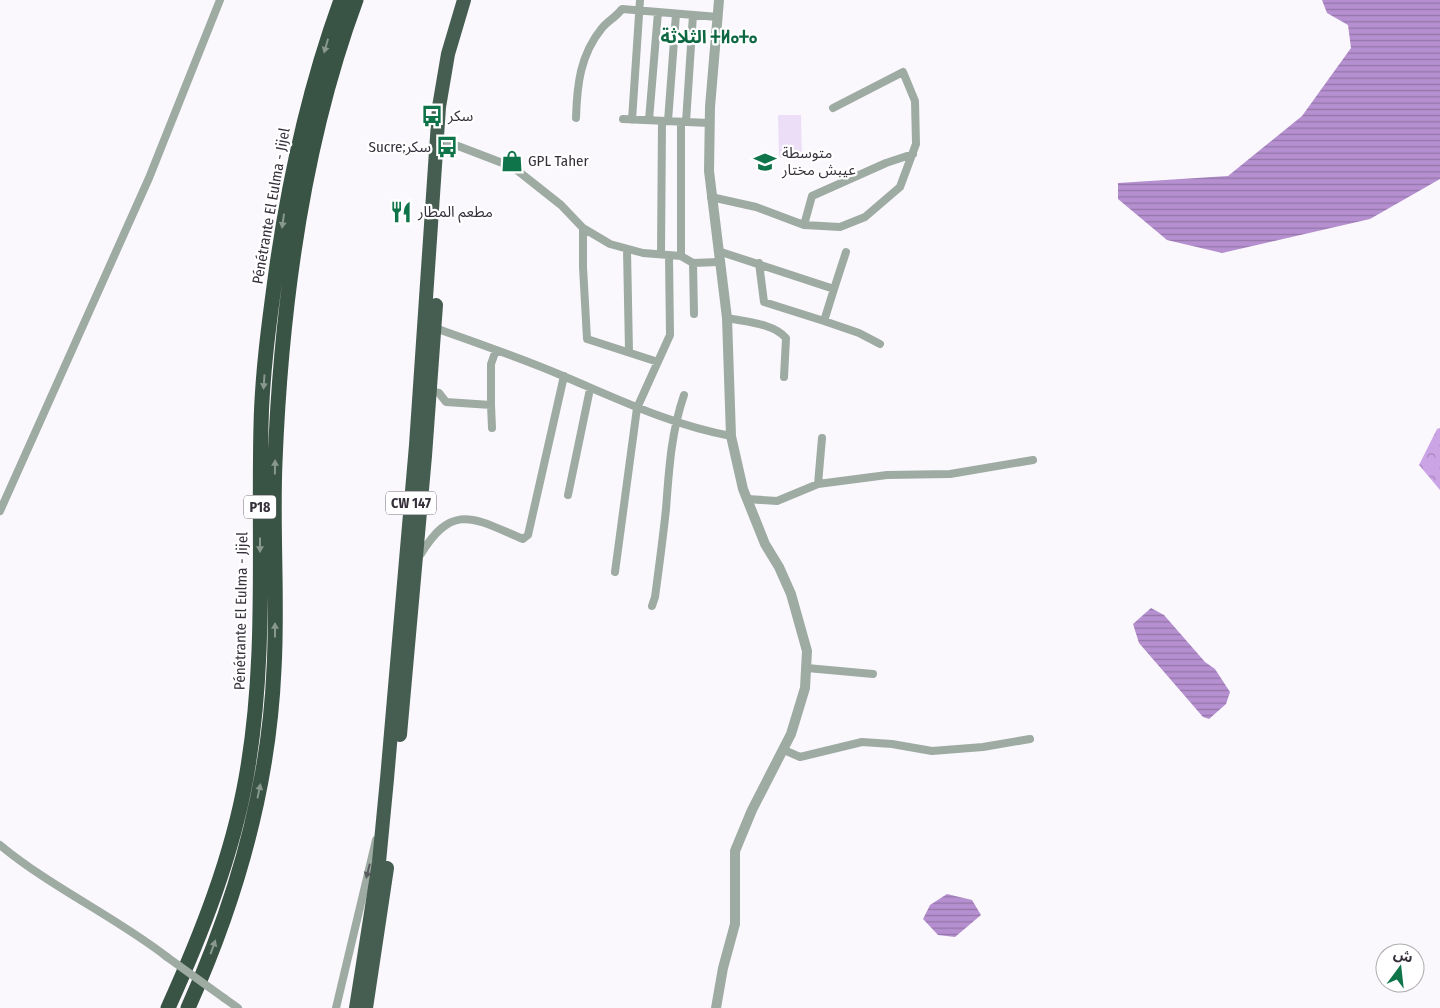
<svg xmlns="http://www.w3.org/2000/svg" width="1440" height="1008" font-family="'Fira Sans Condensed','Noto Sans Arabic','Noto Sans Tifinagh',sans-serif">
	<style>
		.grass { fill: #ecdef7 }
		.forest { fill: url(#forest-crowns) }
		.water { fill: url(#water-rules) }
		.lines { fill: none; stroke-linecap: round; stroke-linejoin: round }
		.minor { stroke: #9eaba3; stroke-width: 8 }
		.tertiary { stroke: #9eaba3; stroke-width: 10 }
		.trunk { stroke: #465e51; stroke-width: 14 }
		.motorway { stroke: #395345; stroke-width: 15 }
		.minor-bridge { stroke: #9eaba3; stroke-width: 8 }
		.oneway { fill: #88988f }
		.oneway2 { fill: #5a5b5f }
		.labels { text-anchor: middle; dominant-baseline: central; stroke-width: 4.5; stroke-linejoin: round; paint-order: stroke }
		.shield { fill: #fff; stroke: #726e76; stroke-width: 1 }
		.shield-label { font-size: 14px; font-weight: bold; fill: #36303b }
		.poi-label { font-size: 15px; fill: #36303b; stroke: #fff; text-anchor: start }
		.street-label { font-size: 15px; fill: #36303b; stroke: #fff }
		.quarter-label { font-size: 18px; font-weight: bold; fill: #0c6742; stroke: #fff }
	</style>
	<defs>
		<pattern id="forest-crowns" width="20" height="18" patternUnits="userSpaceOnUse" patternTransform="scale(1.25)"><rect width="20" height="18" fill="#cba4e6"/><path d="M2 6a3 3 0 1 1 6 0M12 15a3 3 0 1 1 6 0" fill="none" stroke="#a686bc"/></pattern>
		<pattern id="water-rules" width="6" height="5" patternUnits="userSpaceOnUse" patternTransform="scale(1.25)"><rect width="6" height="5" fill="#b58fcf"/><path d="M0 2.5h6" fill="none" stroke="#9475a9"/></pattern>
	</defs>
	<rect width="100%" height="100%" fill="#fbf8fd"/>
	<path class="grass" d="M778,115H801L802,157L779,158Z"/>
	<path class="forest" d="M1440,428V490L1419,465L1437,429Z"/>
	<path class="water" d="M1322,0H1440V179L1370,219L1222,253L1167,240L1118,199V183L1228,176L1302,116L1351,48L1348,25L1327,13Z
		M1151,608L1164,615L1205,662L1215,669L1230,692L1226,704L1209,719L1203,717L1139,643L1133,624Z
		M947,894L972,900L981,915L955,937L938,935L923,919L930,905Z"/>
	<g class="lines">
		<path class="minor" d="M576,118C577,85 580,55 602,28C608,21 616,17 622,9L718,17
			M623,119L709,123
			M632,120L640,0
			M649,120L658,12
			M668,121L676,14
			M686,122L693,15
			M445,144L458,146L513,167L561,205L583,228L610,244L643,253L681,256L693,263L719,262
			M711,197L756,207L804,225L840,227L865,217L900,187L916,144L915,101L903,72L833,108
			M804,225L812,196L886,163L913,154
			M583,228V267L587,339L658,362
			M627,250L629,351
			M718,251L834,289L824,321L764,302L759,263
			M661,254L662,121
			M681,256V122
			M693,263L694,314
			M834,289L846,252
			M727,318C746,322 773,323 786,338L784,377
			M824,321L859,333L880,344
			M435,328C477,343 521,358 563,376C618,399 671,425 731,436
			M430,391L439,393L446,402L491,405L492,428
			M491,405V364L496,350
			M818,484L822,438
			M568,495L590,389
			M747,499L777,501L818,484L887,475L950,474L1033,460
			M0,511L149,178L220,0
			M416,555L421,554C453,501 475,519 523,539L528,535L564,376
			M615,572L637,408L670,335L669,256
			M652,606L655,597C659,567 663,538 666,509C669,469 671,433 684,395
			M807,668L873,674
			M784,750L800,757L862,742L892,744L932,751L983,747L1030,739
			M0,845C52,888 114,916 167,957
			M224,998L238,1008
			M336,1008L376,840"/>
		<path class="tertiary" d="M716,1008L723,968L735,924V851L752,810L791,734L805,688L807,651L791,594L779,567L765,544L743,489L731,436L727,318L709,171L710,107L719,0"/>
		<path class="trunk" d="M400,735L425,456L436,305
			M356,1008L379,862L387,779L416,445L439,107L448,54L464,0
			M366,1008L387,868"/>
		<path class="motorway" d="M168,1008C201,935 232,857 246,778C267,662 258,544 261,426C262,375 269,323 276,272C289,179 309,88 341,0
			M188,1008C236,901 269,787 274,669C278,600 272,531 275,462C281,310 303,143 356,0"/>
		<path class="minor-bridge" d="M167,957L224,998"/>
	</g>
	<defs><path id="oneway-solid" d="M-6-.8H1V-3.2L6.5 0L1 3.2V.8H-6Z" transform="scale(1.25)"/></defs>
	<g class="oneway">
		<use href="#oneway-solid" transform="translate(326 46) rotate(106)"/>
		<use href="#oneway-solid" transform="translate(283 221) rotate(98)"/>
		<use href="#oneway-solid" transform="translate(264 382) rotate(94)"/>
		<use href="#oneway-solid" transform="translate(275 467) rotate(-89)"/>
		<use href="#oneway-solid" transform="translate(260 545) rotate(90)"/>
		<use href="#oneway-solid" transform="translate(275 630) rotate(-90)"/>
		<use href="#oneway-solid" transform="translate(259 791) rotate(-78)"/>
		<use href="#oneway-solid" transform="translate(213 947) rotate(-70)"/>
	</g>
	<use class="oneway2" href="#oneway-solid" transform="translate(368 871) rotate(104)"/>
	<defs>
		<g id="bus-bare" transform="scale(1.725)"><path d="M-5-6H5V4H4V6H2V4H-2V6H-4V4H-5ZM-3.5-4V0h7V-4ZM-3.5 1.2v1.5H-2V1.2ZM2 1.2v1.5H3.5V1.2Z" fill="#10744b" stroke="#fff" stroke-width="2.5" paint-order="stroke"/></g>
		<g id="shop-bare" transform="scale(1.725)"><path d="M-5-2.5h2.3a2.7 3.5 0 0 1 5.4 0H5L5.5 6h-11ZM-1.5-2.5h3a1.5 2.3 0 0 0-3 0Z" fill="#10744b" stroke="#fff" stroke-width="2.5" paint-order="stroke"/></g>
		<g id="school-bare" transform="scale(1.725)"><path d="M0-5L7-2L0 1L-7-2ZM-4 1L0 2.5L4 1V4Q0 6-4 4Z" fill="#10744b" stroke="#fff" stroke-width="2.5" paint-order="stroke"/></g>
		<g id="restaurant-bare" transform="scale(1.725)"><path d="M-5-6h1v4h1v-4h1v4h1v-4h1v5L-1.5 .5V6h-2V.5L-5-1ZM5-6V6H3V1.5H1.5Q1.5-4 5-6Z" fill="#10744b" stroke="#fff" stroke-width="2.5" paint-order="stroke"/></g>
	</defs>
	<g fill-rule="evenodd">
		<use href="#bus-bare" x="432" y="116"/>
		<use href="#bus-bare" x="447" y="147"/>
		<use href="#shop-bare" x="512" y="161"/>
		<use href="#school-bare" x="765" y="162"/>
		<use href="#restaurant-bare" x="401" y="212"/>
	</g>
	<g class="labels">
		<g class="shield">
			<rect x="386" y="491.5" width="50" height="23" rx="4"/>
			<rect x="244" y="495.5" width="32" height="23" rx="4"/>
		</g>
		<g class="shield-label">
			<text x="411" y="503">CW 147</text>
			<text x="260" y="507">P18</text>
		</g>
		<g class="poi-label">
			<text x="448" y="116">سكر</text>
			<text x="431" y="147" text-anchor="end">Sucre;سكر</text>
			<text x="782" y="153">متوسطة<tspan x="782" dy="17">عيبش مختار</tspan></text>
			<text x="528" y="161">GPL Taher</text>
			<text x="418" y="212">مطعم المطار</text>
		</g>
		<g class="street-label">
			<text transform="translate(271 206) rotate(-80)">Pénétrante El Eulma - Jijel</text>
			<text transform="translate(241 611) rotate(-89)">Pénétrante El Eulma - Jijel</text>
		</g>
		<g class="quarter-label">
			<text x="709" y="37">الثلاثة ⵜⵍⴰⵜⴰ</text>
		</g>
	</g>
	<g transform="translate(1400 968) rotate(15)"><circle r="24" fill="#ffffff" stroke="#afacb1"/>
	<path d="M0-4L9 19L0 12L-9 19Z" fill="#10744b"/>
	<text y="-8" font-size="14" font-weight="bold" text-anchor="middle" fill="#36303b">ش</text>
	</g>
</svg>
